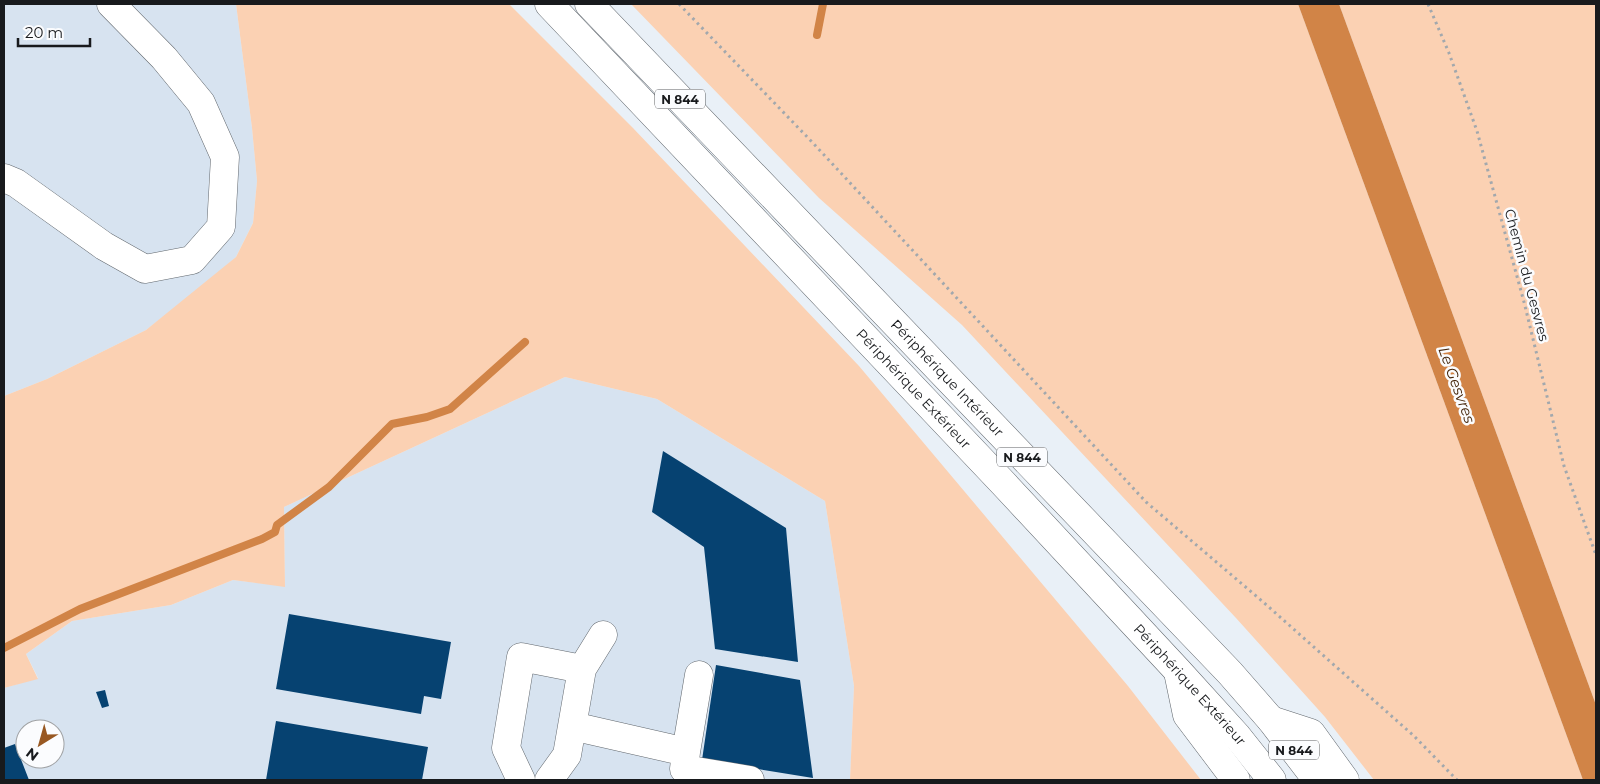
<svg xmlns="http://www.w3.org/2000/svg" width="1600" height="784" font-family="Montserrat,sans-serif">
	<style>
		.built { fill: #d7e3f0; fill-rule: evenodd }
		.green { fill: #fbd1b3 }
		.water { fill: #d18447 }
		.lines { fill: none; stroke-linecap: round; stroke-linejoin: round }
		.stream { stroke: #d18447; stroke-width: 8 }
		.building { fill: #064271 }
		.minor-casing { stroke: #62686e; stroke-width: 29 }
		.highway-casing { stroke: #62686e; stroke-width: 29 }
		.path { stroke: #a2a8ad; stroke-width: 3; stroke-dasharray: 2.5 4; stroke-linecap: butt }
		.minor { stroke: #fff; stroke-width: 28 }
		.highway { stroke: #fff; stroke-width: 28 }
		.labels { text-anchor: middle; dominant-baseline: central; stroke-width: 5; stroke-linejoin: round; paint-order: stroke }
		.shield { fill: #fbfcfe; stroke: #5c5e60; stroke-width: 1 }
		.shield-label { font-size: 12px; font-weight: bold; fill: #181a1d }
		.street-label { font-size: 14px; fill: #181a1d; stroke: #fbfcfe }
		.water-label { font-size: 15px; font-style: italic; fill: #44250a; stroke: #fbfcfe }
	</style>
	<rect width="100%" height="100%" fill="#e9f0f7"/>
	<path class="built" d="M4,4H236L252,128L257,181L253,223L236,257L208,282L146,330L47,379L4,396Z
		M565,377L657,399L825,501L854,686L850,780H4V688L38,678L26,654L72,621L171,605L233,580L285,586L284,507ZM25,729H55V759H25Z"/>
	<path class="green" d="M236,4H509L633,128L859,366L1128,686L1201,780H850L854,686L825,501L657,399L565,377L284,507L285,587L233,580L171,605L72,621L26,654L38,679L4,688V396L47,379L146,330L236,257L253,223L257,181L252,128Z
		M631,4H1298L1583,780H1374L1325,717L1236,618L962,325L819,198Z
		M1339,4H1596V705L1592,694Z"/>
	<path class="water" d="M1298,4H1339L1596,705V780H1583Z"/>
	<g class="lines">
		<path class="stream" d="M817,35L823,4
			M4,648L80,609L262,539L275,532L277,525L329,487L392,424L427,417L450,409L525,342"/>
	</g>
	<path class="building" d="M663,451L786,528L798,662L715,649L704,547L652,512Z
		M289,614L451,642L441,699L424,696L421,714L276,689Z
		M716,665L800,680L813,778L702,760Z
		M105,690L109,706L102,708L96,692Z
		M276,721L428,747L422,780H266Z
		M15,744L29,780H4V748Z"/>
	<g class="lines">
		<g class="minor-casing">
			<path id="minor" d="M4,178L16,183L104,246L145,269L192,260L221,227L225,157L201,103L164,58L111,4
				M582,669L603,635
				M572,726L686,752L699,675
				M686,752L684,769L750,780
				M521,780L506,748L521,657L582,669L567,755L549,780"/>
		</g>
		<g class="highway-casing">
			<g id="highway">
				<path id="s1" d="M549,4L1003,483L1178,671L1237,736L1272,780"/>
				<path id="s2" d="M589,4L1230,673L1271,720L1317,780"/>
				<path d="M1178,672L1187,715L1236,780"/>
				<path d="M1271,720L1311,733L1345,780"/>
			</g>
		</g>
		<path class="path" d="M679,4L813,143L1146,502L1262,601L1414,736L1457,780
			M1428,4L1449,53L1477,131L1524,302L1564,466L1596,555"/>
		<use href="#minor" class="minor"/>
		<use href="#highway" class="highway"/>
	</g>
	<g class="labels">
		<g class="shield">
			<rect x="655" y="89.5" width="50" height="19" rx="4"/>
			<rect x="997" y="447.5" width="50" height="19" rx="4"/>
			<rect x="1269" y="740.5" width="50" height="19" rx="4"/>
		</g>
		<g class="shield-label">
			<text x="680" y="99">N 844</text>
			<text x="1022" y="457">N 844</text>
			<text x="1294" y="750">N 844</text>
		</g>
		<g class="street-label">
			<text transform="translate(1527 275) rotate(75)">Chemin du Gesvres</text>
			<text stroke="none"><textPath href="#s2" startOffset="518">Périphérique Intérieur</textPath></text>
			<text stroke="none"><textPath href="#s1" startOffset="530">Périphérique Extérieur</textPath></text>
			<text stroke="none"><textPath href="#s1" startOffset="935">Périphérique Extérieur</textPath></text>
		</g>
		<g class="water-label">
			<text transform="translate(1457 385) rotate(70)">Le Gesvres</text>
		</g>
	</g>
	<rect width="1600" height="784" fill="none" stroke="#181a1d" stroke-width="10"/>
	<g transform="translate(40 744) rotate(217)"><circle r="24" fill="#fbfcfe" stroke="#a0a2a4"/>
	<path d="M0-4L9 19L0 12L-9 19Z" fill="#985822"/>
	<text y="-8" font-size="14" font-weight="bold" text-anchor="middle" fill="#181a1d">N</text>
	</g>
	<path d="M18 38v8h72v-8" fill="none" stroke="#181a1d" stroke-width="2.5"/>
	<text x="25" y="38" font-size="15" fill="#181a1d" stroke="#fbfcfe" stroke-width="4" paint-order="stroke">20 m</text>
</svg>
